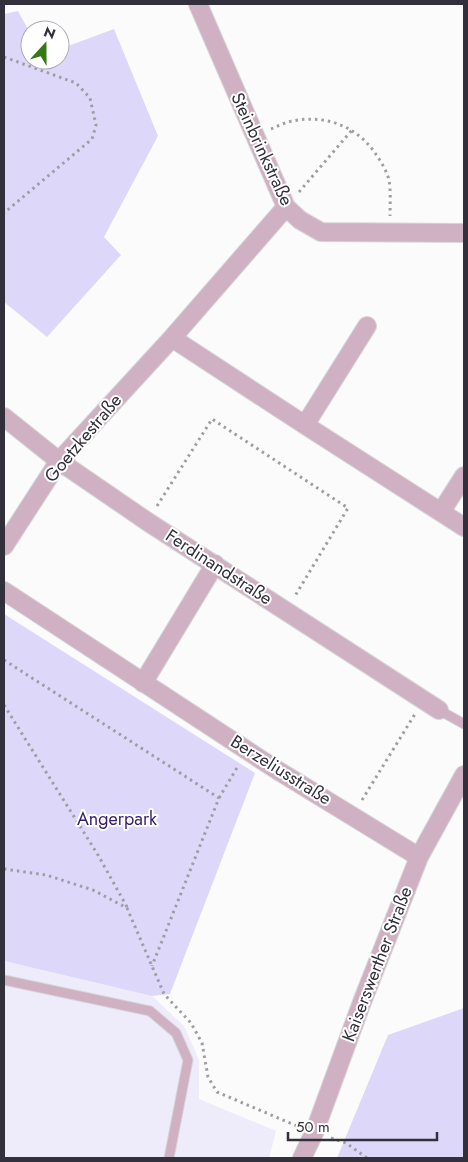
<svg xmlns="http://www.w3.org/2000/svg" width="468" height="1162" font-family="Jost,sans-serif">
	<style>
		.built { fill: #eeecfa }
		.green { fill: #ddd8fa }
		.lines { fill: none; stroke-linecap: round; stroke-linejoin: round }
		.service-casing { stroke: #d7d6d8; stroke-width: 11 }
		.minor-casing { stroke: #d7d6d8; stroke-width: 20 }
		.path { stroke: #9f9ea3; stroke-width: 3; stroke-dasharray: 2.5 4; stroke-linecap: butt }
		.service { stroke: #cfb1c3; stroke-width: 9 }
		.minor { stroke: #cfb1c3; stroke-width: 18 }
		.labels { text-anchor: middle; dominant-baseline: central; stroke-width: 4; stroke-linejoin: round; paint-order: stroke }
		.street-label { font-size: 18px; fill: #32303b; stroke: #fff }
		.park-label { font-size: 18px; fill: #351d69; stroke: #fff }
	</style>
	<rect width="100%" height="100%" fill="#fbfbfb"/>
	<path class="built" d="M4,961L152,996L184,1026L199,1060V1099L276,1131L269,1158H4Z"/>
	<path class="green" d="M18,11L30,33V60H60V49L114,29L158,136L104,237L121,255L47,337L4,302V14Z
		M4,614L255,773L170,994L152,996L4,961Z
		M464,1008V1158H337L388,1035Z"/>
	<g class="lines">
		<g class="service-casing">
			<path id="service" d="M439,710L464,724
				M4,980L150,1011L176,1033L188,1060L169,1158"/>
		</g>
		<g class="minor-casing">
			<path id="minor" d="M198,4L286,207L300,220L321,232L464,233
				M172,338L305,425L464,527
				M4,417L59,461L148,522L439,710
				M305,425L367,326
				M441,512L464,476
				M4,546L59,461L172,338L286,207
				M4,591L277,770L419,857
				M143,683L215,564
				M302,1158L314,1133L362,1002L419,857L464,775"/>
		</g>
		<path class="path" d="M4,57L76,83L90,98L96,125L92,139L4,213
			M271,129C278,126 285,122 293,121C326,114 359,127 377,156C382,163 387,172 389,180C391,191 390,204 390,216
			M299,192L352,130
			M157,506L212,419L348,508L295,596
			M4,660L219,798L152,966
			M4,705L98,855L127,907
			M219,798L238,766
			M362,800L415,714
			M4,869L46,875L93,890L127,908L164,994L191,1023L202,1043L208,1077L217,1092L297,1126
			M331,1138L346,1143L367,1158"/>
		<use href="#service" class="service"/>
		<use href="#minor" class="minor"/>
	</g>
	<g class="labels">
		<g class="street-label">
			<text transform="translate(262 149) rotate(65)">Steinbrinkstraße</text>
			<text transform="translate(83 438) rotate(-50)">Goetzkestraße</text>
			<text transform="translate(219 567) rotate(33)">Ferdinandstraße</text>
			<text transform="translate(281 770) rotate(32)">Berzeliusstraße</text>
			<text transform="translate(377 964) rotate(-69)">Kaiserswerther Straße</text>
		</g>
		<g class="park-label">
			<text x="117" y="819">Angerpark</text>
		</g>
	</g>
	<rect width="468" height="1162" fill="none" stroke="#32303b" stroke-width="10"/>
	<g transform="translate(45 45) rotate(21)"><circle r="24" fill="#ffffff" stroke="#adacb1"/>
	<path d="M0-4L9 19L0 12L-9 19Z" fill="#357817"/>
	<text y="-8" font-size="14" font-weight="bold" text-anchor="middle" fill="#32303b">N</text>
	</g>
	<path d="M288 1132v8h149v-8" fill="none" stroke="#32303b" stroke-width="2.5"/>
	<text x="296" y="1132" font-size="15" fill="#32303b" stroke="#ffffff" stroke-width="4" paint-order="stroke">50 m</text>
</svg>
